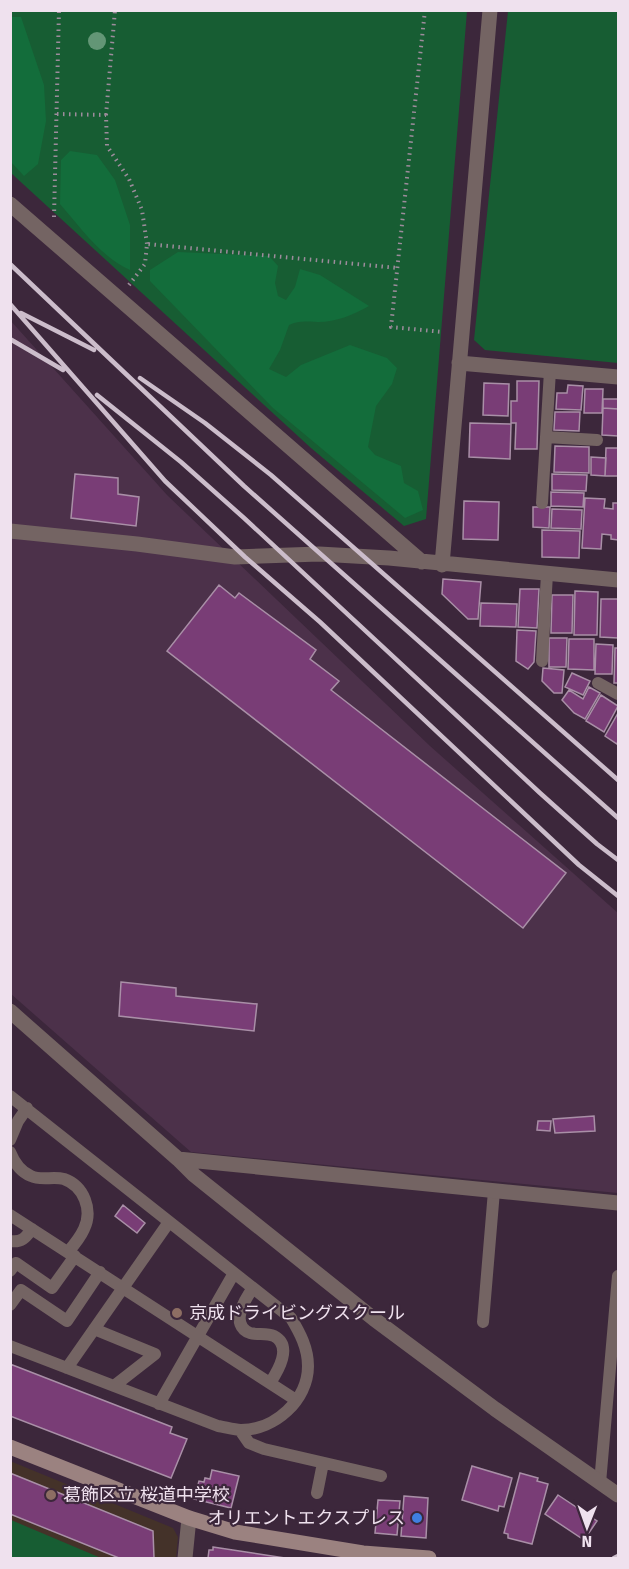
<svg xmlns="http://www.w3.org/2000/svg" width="629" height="1569" font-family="'Fira Sans','Noto Sans JP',sans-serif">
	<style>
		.built { fill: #4c314a }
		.education { fill: #443229 }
		.green { fill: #175d33 }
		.forest { fill: #136d3b }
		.building { fill: #793d76; stroke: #a98fa7; stroke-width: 1.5 }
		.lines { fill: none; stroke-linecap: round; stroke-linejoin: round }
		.path { stroke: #9d8c9c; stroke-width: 4; stroke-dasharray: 1.5 4.5; stroke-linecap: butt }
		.lane { stroke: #746463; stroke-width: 12 }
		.street { stroke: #746463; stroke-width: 15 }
		.secondary { stroke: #9b8280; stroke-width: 15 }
		.rail { stroke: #ccbdcb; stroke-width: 4.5 }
		.tree { fill: #639676 }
		.education-dot { fill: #8d6e63; stroke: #3c273b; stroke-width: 2 }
		.shop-dot { fill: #3f7fe0; stroke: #3c273b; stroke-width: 2 }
		.labels { text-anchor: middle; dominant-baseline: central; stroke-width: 4.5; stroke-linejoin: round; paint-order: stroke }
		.poi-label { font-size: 18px; fill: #efe1ee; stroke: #3c273b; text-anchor: start }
	</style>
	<rect width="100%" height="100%" fill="#3c273b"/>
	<path class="built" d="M10,320L167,495L430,746L618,913V1193L191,1152L11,994Z"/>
	<path class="education" d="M10,1461L173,1528L178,1537L176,1558H11Z"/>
	<path class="green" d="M10,11H467L426,519L404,526L311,448L11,173Z
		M508,11H618V363L485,350L474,340Z
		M11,1520L101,1558H11Z"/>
	<path class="forest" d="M11,17H21L44,85L46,121L38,164L24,176L11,162Z
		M70,151L97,155L115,180L130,225V270C101,257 80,227 60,204L61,160Z
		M178,252L269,256L278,266L275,283L278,296L286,300L295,287L300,269L320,275L369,306C353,315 336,322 318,322C306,322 300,320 289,325L280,350L269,369L286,377L301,365L350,345L387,358L397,368L392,384L376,406L368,447L375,455L401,466L404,483L418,491L423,510L405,518L273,408L150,281V270Z"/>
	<path class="building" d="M517,381H539L537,449H515L516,423H511V401H517Z
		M484,383L509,384L508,416L483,415Z
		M568,385L583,386L581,410L556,409L557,393H567Z
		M585,389H603L602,413H584Z
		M603,399H618V409L603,408Z
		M603,408L618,409V436L602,435Z
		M555,412H580L579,431L554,430Z
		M470,423L511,424L510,459L469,457Z
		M555,446L589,447V473L554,472Z
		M606,448H618V476H605Z
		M591,457L606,458L605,476L591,475Z
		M75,474L118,478V494L139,497L136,526L71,518Z
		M552,474L587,475L586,491L552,490Z
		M551,492L584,493L583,507L551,506Z
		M585,498L605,499L604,508L613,509V503H618V540L611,539V535L602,534L601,549L582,548Z
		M464,501L499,502L498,540L463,539Z
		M533,507H550L549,528L533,527Z
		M552,509L582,510L581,529L551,528Z
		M542,530L580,531L579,558L542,557Z
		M443,579L481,582L478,619H468L442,594Z
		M219,585L235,598L239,593L316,650L310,659L339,681L331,690L566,873L523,928L167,651Z
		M520,589H539L537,628L518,627Z
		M575,591L598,592L597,635H574Z
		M552,595H573L572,633H551Z
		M601,599H618V638L600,637Z
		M481,603L517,604L516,627L480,626Z
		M517,630L536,631L534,662L528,669L516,661Z
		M549,638H567L566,667H549Z
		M569,639H594V670L568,669Z
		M596,644L613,645L612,674H595Z
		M615,648H618V683H614Z
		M543,668L564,670L562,693H554L542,681Z
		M572,673L590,681L583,695L565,687Z
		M589,687L600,693L585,719L574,713L562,700L569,690L583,699Z
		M601,695L618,706L604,732L586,721Z
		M618,713V741L617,744L605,736Z
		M121,982L176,988V996L257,1004L254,1031L119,1016Z
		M594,1116L595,1131L555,1133L553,1119Z
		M538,1121H551L550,1131L537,1130Z
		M123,1205L145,1223L137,1233L115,1216Z
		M10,1364L172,1427L170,1433L187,1439L171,1478L10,1416Z
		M472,1466L512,1478L504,1507L499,1506L498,1511L462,1500Z
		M212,1470L239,1476L231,1508L194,1499L199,1481L204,1482L205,1478L210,1479Z
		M10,1473L153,1531L154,1558H119L10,1514Z
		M520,1473L538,1478L537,1481L548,1484L532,1544L508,1538V1534L504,1533Z
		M558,1495L597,1521L584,1540L545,1514Z
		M404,1496L428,1498L426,1538L401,1536Z
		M378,1500L400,1501L397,1535L375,1533Z
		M213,1547L285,1558H208L209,1550H213Z"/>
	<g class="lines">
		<path class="path" d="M425,10L391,327L443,332
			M57,114L106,115L107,146L129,179L142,210L147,244
			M106,115L115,10
			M54,217L59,10
			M129,285L145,264L147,244L398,268"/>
		<path class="lane" d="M546,437L597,440
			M542,503L550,371
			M542,661L547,574
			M598,683L618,694
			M10,1096L291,1318C300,1333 308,1348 308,1366C308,1400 275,1430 241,1430C234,1430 225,1427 218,1426L10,1346
			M10,1140L18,1121L27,1108
			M10,1152C14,1162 21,1172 31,1176C41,1181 53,1176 64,1179C84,1186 93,1210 84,1229C80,1238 74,1245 68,1252
			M10,1215L296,1400
			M10,1241C22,1243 26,1237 32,1229
			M10,1271L16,1263L52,1288L75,1256
			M253,1288C245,1299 229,1325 250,1333C257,1335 267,1333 274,1336C293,1346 278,1371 270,1383
			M10,1305L21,1290L67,1321L100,1272
			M483,1322L494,1191
			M94,1329L155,1354L114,1386
			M67,1368L169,1222
			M159,1404L234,1273
			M240,1430L249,1443L264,1449L381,1476
			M600,1483L618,1276
			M317,1493L323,1463"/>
		<path class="street" d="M10,204L422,562
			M459,363L618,377
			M10,531L137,544L235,557L319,554L389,558L618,580
			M442,565L490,10
			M10,1011L178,1159L618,1203
			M178,1159L194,1175L374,1319L495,1409L618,1495
			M185,1558L189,1518"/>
		<path class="secondary" d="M10,1447L189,1518L235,1532L363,1553L429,1558"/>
		<path class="rail" d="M10,264L244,486L618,818
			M10,304L165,481L245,557L320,622L579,865L618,896
			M21,313L94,350
			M10,339L63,370
			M140,378L205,423L271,475L618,780
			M97,395L181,462L244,518L540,793L597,844L618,860
			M614,1558L618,1556"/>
	</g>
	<circle class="tree" cx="97" cy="41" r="9"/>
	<g class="education-dot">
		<circle cx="177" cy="1313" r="6"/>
		<circle cx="51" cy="1495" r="6"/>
	</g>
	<circle class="shop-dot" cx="417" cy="1518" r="6"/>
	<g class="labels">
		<g class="poi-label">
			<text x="189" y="1313">京成ドライビングスクール</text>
			<text x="63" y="1495">葛飾区立 桜道中学校</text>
			<text x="405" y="1518" text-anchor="end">オリエントエクスプレス</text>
		</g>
	</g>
	<rect width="629" height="1569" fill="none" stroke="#efe1ee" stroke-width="24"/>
	<g transform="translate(587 1527) rotate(181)" stroke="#3c273b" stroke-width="4.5" paint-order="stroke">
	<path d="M0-4.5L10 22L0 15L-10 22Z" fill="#efe1ee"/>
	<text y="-9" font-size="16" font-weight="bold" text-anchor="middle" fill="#efe1ee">N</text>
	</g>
</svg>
